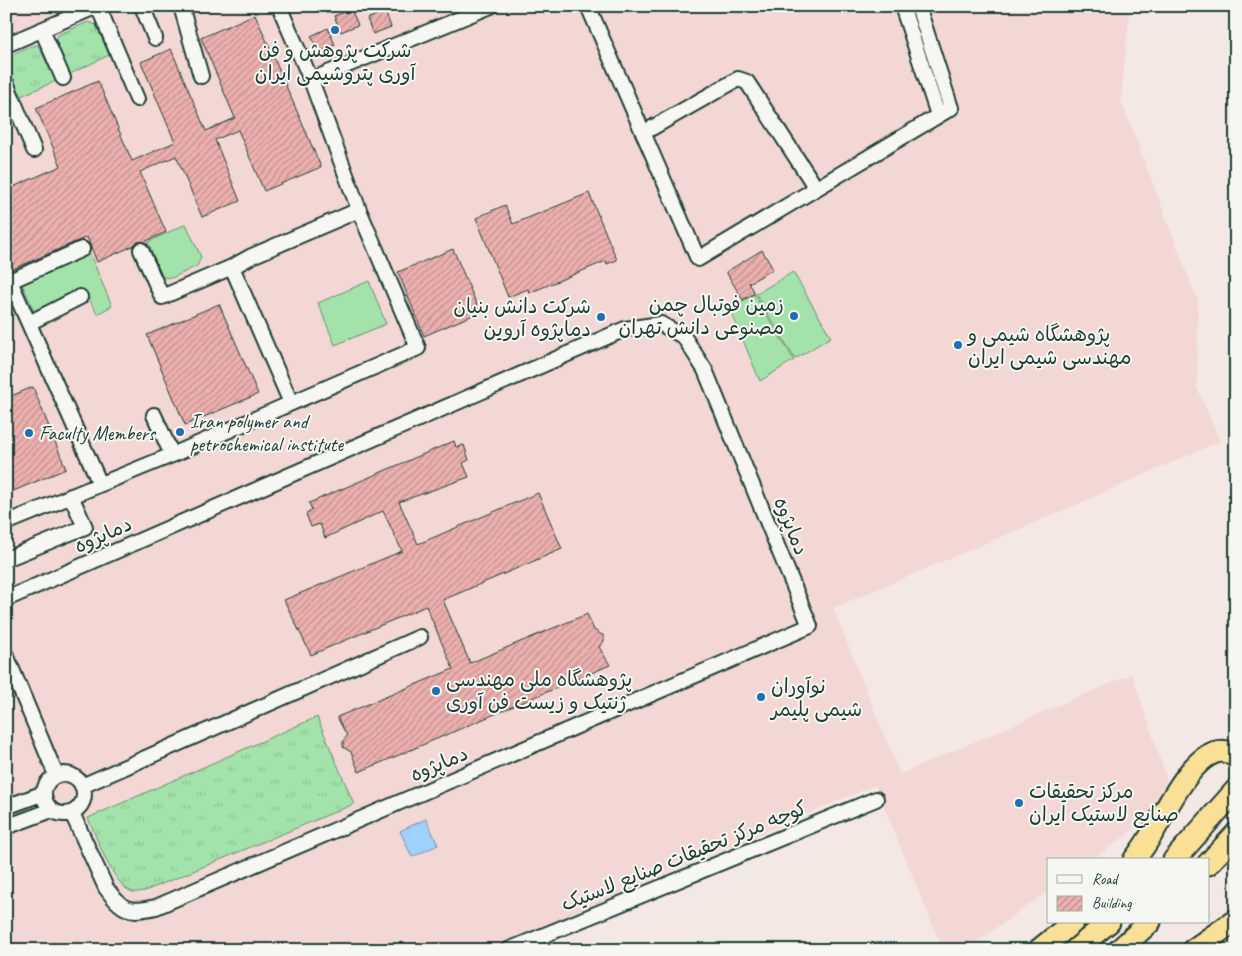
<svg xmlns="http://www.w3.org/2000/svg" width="1242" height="956" font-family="Caveat,'Playpen Sans Arabic',sans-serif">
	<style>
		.built { fill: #f2d7d4 }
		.grass { fill: url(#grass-tufts); stroke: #619070 }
		.garden { fill: #a3e3ab; stroke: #619070 }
		.water { fill: #a0d1fd; stroke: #6c96ad }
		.building { fill: url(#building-hatch); stroke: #1f3d34 }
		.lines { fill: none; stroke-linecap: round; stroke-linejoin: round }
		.minor-casing { stroke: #1f3d34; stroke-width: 18 }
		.highway-casing { stroke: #1f3d34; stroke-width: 25 }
		.minor { stroke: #f6f6f2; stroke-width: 14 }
		.highway { stroke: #fadf96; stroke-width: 21 }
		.poi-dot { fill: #1f6fb2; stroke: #f6f6f2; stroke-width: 2 }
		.labels { text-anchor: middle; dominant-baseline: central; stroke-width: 4; stroke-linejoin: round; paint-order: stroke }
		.poi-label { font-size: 20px; fill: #1f3d34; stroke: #f6f6f2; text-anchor: start }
		.street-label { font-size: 20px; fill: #1f3d34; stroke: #f6f6f2 }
	</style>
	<defs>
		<pattern id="grass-tufts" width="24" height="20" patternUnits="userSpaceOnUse" patternTransform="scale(1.25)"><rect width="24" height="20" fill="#a3e3ab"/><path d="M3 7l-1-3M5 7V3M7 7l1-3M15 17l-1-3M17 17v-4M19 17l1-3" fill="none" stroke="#8cc494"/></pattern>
		<pattern id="building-hatch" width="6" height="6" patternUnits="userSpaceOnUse" patternTransform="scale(1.25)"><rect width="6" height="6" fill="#ecb0ae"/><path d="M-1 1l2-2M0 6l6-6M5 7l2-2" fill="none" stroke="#bf908e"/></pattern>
	</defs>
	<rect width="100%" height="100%" fill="#f4e8e4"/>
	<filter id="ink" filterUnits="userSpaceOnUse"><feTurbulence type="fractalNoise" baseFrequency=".02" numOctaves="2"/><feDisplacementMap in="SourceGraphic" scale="10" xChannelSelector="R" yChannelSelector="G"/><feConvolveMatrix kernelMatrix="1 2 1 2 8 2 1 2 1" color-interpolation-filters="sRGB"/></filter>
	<g filter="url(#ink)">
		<path class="built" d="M6,6H1130L1121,100L1198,302L1197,388L1220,441L1076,505L833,608L900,774L1132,674L1167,779L1146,821L1092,860H1048V891L965,950H943L875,785L486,950H6Z"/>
		<path class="grass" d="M88,22L96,25L109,55L70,74L56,41L58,35Z
			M38,45L56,81L21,96L6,60C13,53 28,46 38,45Z
			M317,717L354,804L145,891C142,891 136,893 133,892C113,887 96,835 88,818Z"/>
		<path class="garden" d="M186,224L201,257L197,266L172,278L162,277L148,242Z
			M89,252L112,306L97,314L84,289L34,311L22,284Z
			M793,272L831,337L795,359L756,294Z
			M369,281L386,324L335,345L318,303Z
			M754,294L794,360L760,381L730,309Z"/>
		<path class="water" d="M426,819L438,845L412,857L400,831Z"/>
		<path class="building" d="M351,9L358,25L341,32L334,16Z
			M385,11L391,27L373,34L367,19Z
			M255,14L321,167L264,191L238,130L215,140L240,201L202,217L176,156L140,172L166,232L144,242H138L133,246L97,262L87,237L6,272V190L61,166L36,108L98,81L132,161L175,142L141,62L171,49L206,131L235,118L201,38Z
			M328,28L335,45L319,52L311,36Z
			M589,193L617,260L607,264L606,261L529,293L528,289L508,297L476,218L505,205L513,224Z
			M453,249L480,312L424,336L398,272Z
			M762,250L773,269L749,283L755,293L743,300L726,272Z
			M219,304L258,394L185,425L147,335Z
			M33,387L66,469L11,492L6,481V398Z
			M454,441L456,447L464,445L469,460L463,463L469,477L399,502L418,544L538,493L562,549L443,600L470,663L587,614L594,630L604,636V641L599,647L610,665L359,772L351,752L343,747V741L347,736L337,717L453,669L426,606L311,655L284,600L402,551L383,511L325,538L320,524L311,527L306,514L312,510L309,503Z"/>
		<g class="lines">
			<g class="minor-casing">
				<path id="minor" d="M98,6L137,99
					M142,6L155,38
					M181,6L201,76
					M279,6L311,80
					M588,6L698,259L951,108L918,6
					M902,6L938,115
					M42,30L63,78
					M6,45L97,6
					M6,83L34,150
					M643,133L738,79L747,82L816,188
					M82,249L10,281L100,484
					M141,250L162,297L232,267L291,403
					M232,267L252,256L359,210
					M29,323L80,297
					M154,415L172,455
					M6,523L172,455L418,348L359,210L311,80L491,6
					M6,559L85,527L71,496
					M6,599L625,329L661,324L684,337L705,370L810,626L156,907C128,913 123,911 106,888L72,813
					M6,655L56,775
					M44 794a20 20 0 1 1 40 0a20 20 0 1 1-40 0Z
					M82,786L420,637
					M6,807L44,793
					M6,827L52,810
					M508,950L876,799"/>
			</g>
			<g class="highway-casing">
				<path id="highway" d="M1134,860C1142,850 1149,839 1156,827C1168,806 1204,730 1236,757
					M1174,860L1236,790
					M1208,864L1236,834
					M1039,950L1073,922
					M1075,950L1109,922
					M1119,950L1150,922
					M1193,950L1236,920"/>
			</g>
			<use href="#minor" class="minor"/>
			<use href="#highway" class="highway"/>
		</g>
	</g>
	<g class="poi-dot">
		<circle cx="335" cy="30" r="5"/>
		<circle cx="794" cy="316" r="5"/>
		<circle cx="601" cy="317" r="5"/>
		<circle cx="958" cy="345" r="5"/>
		<circle cx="180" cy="432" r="5"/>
		<circle cx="29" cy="433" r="5"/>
		<circle cx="436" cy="691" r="5"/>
		<circle cx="761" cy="697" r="5"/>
		<circle cx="1019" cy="803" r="5"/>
	</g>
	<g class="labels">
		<g class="poi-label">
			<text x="335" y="50" text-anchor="middle">شرکت پژوهش و فن<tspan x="335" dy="23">آوری پتروشیمی ایران</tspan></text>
			<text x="784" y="304" text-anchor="end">زمین فوتبال چمن<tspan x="784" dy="23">مصنوعی دانش تهران</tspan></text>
			<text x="591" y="306" text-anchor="end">شرکت دانش بنیان<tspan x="591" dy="23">دماپژوه آروین</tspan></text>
			<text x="968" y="334">پژوهشگاه شیمی و<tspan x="968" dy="23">مهندسی شیمی ایران</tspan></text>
			<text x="190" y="421">Iran polymer and<tspan x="190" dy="23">petrochemical institute</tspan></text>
			<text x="39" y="433">Faculty Members</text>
			<text x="446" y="679">پژوهشگاه ملی مهندسی<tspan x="446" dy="23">ژنتیک و زیست فن آوری</tspan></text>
			<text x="771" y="686">نوآوران<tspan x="771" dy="23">شیمی پلیمر</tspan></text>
			<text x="1029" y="791">مرکز تحقیقات<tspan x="1029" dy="23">صنایع لاستیک ایران</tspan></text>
		</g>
		<g class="street-label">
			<text transform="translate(791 526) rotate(68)">دماپژوه</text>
			<text transform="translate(103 535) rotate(-24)">دماپژوه</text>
			<text transform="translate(439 764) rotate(-23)">دماپژوه</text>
			<text transform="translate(684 856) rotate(-22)">کوچه مرکز تحقیقات صنایع لاستیک</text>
		</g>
	</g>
	<rect width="1242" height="956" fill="none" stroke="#f6f6f2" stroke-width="25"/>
	<rect x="12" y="12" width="1217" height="931" fill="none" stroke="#1f3d34" stroke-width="2" filter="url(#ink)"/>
	<rect x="1047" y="858" width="162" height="65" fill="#f6f6f2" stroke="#a0aca6"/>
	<rect x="1057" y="875" width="25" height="8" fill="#f6f6f2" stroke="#a0aca6"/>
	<text x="1092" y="884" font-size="15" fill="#1f3d34">Road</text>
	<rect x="1057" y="896" width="25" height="15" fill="url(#building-hatch)" stroke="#a0aca6"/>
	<text x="1092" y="908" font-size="15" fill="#1f3d34">Building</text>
</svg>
